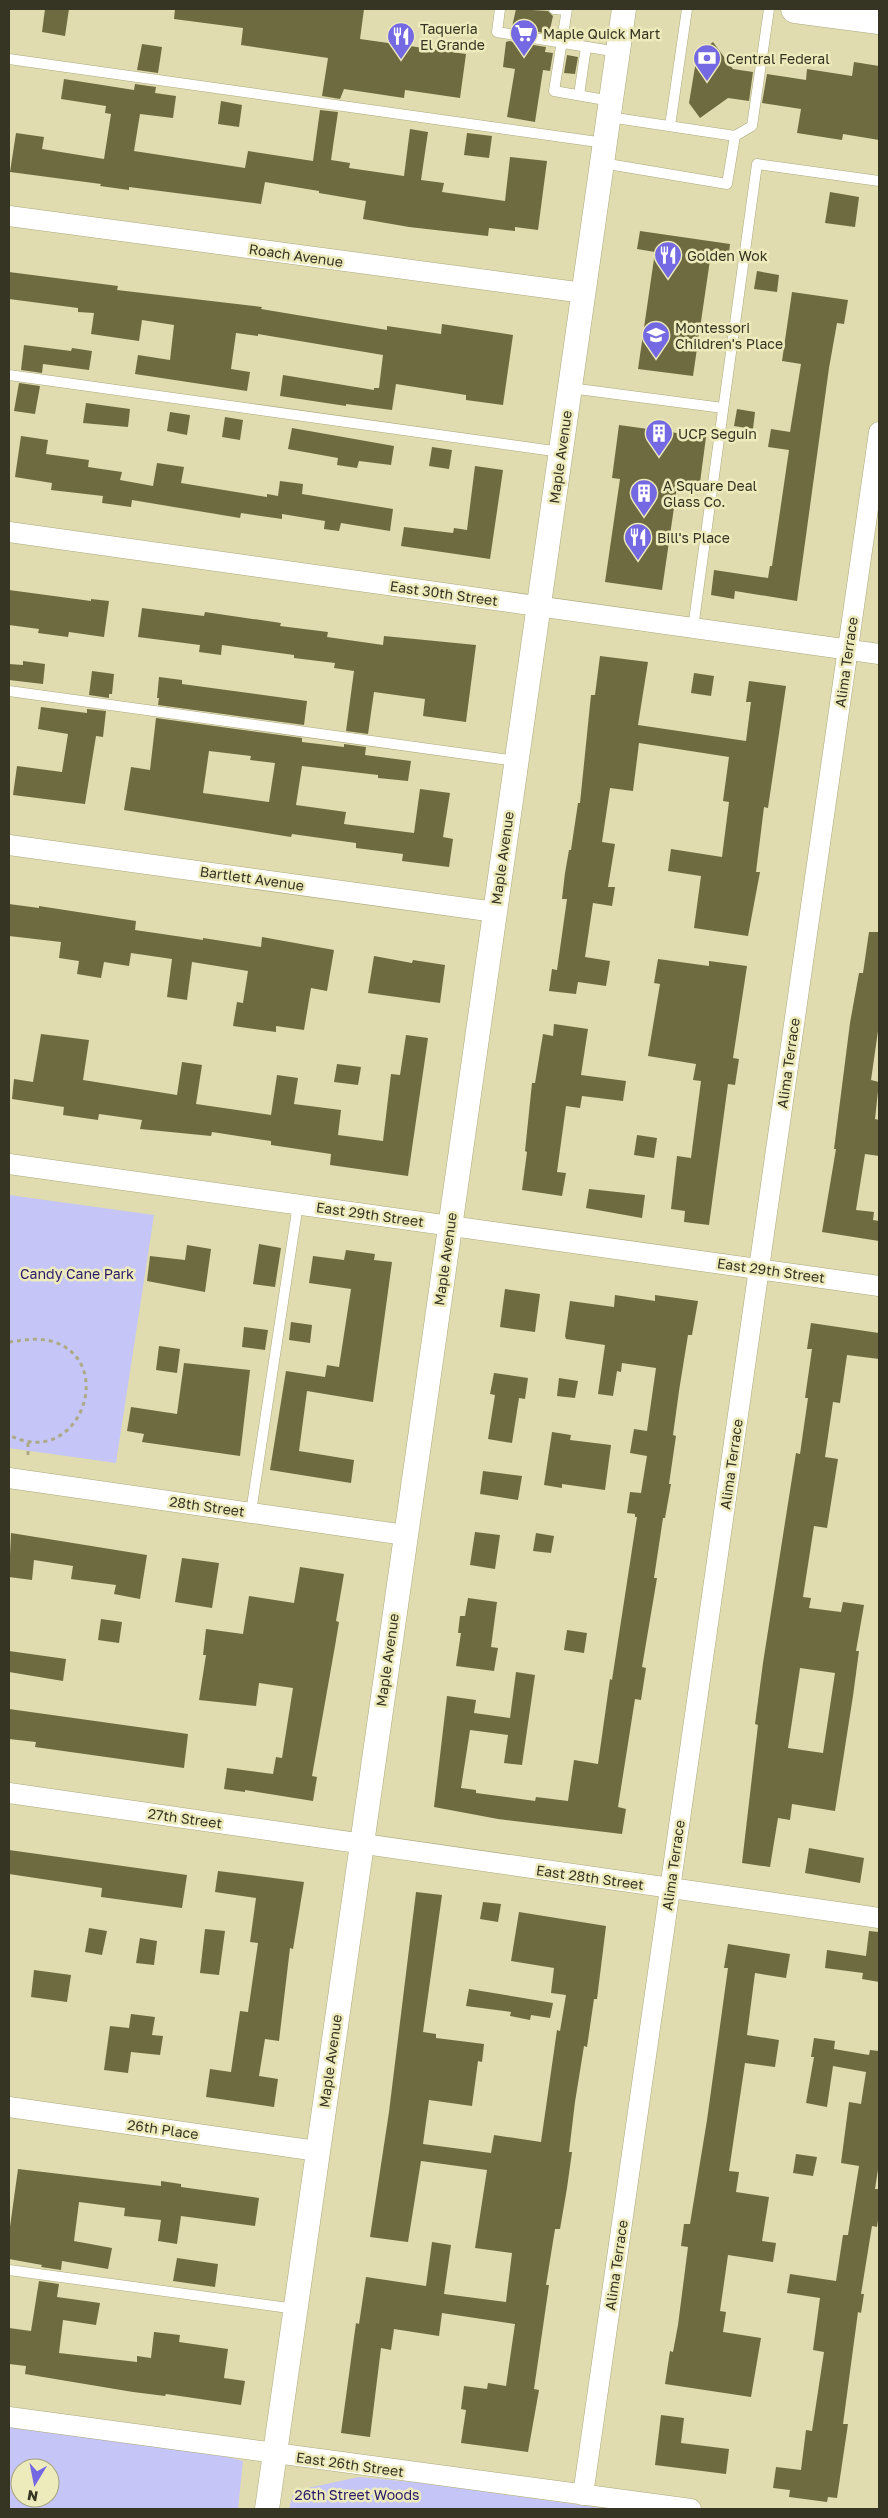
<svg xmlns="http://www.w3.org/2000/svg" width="888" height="2518" font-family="'Golos Text',sans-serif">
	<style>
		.green { fill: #c5c6f7; fill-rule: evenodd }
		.building { fill: #6e6b41; fill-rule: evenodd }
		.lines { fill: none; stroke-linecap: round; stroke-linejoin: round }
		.service-casing { stroke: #aba87c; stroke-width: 11 }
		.minor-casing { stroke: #aba87c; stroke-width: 21 }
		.tertiary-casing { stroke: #aba87c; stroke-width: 25 }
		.secondary-casing { stroke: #aba87c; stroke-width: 29 }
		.path { stroke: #ada985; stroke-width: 3; stroke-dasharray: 4 4; stroke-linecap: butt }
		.service { stroke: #fff; stroke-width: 10 }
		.minor { stroke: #fff; stroke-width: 20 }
		.tertiary { stroke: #fff; stroke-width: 24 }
		.secondary { stroke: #fff; stroke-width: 28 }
		.labels { text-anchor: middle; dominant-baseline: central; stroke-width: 5; stroke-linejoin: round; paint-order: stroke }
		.poi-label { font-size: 14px; fill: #363422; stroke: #edeabc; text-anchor: start }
		.street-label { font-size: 14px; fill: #363422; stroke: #edeabc }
		.park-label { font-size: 14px; fill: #291a68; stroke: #edeabc }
	</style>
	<rect width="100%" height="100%" fill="#e0dcaf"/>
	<path class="green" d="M9,1195L154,1215L116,1463L9,1448Z
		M9,2426L228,2457L243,2461L238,2509H9ZM20,2468H50V2498H20Z
		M359,2477L423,2483L609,2509H289L293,2494L298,2490Z"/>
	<path class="building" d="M45,9H69L65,36L42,32Z
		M175,9H364L360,39L466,54L460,98L405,90L404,98L344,89L340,99L322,96L328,58L241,45L243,28L174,19Z
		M516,9L548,11L553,16L549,34L512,27Z
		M509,41L546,47L545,52L553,53L550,71L543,70L535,122L507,117L515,69L503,67L506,42Z
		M713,42L733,69L753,72L749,101L728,98L700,118L689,103L697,55Z
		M142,44L162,47L158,73L137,70Z
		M567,55L578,57L575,74L564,73Z
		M854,62L879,66V140L843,134L842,140L797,133L801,109L762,103L767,74L806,80L807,69L852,76Z
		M64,79L134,90L135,84L156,87L155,93L176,96L173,118L140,114L134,151L245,168L248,151L313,161L320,110L338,112L331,160L350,163L349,168L404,176L410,129L428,132L421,180L444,183L442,192L505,201L510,157L547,161L538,230L515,227V231L489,228L488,236L409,227L363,219L366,201L319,193V191L265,182L261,204L129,187V190L100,186L101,184L10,172L16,133L44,137L42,149L104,159L111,114L105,113L106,106L61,99Z
		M221,101L242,105L239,127L218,124Z
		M467,133L492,136L489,158L464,155Z
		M830,192L859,197L855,227L825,223Z
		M640,231L730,244L728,262L710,260L693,376L638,369L655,252L637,249Z
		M757,271L779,275L777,292L754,289Z
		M9,272L118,286L117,290L262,307L261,309L387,330V326L441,334L442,324L513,335L503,405L466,400V395L396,384L392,410L346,404V406L280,396L283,375L374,390V388H379L383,355L258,334V336L236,333L231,369L250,372L247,391L135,374L138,355L170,360L174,325L142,320L139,341L91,334L94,313L78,312V308L9,299Z
		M792,292L848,300L844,324L837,323L829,368L797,601L735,591L734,599L711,595L714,570L768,578L770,566H772L789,450L768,447L771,429L790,432L801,364L782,361Z
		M24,345L71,351L72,348L92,351L89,370L43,364L42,373L21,370Z
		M19,383L40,386L35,414L14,411Z
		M86,403L130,409L128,427L83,423Z
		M737,409L755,412L753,429L734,426Z
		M170,412L190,415L187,435L167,431Z
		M225,417L243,420L240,440L222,437Z
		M619,425L706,437L699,490L677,487L662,590L605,582L620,479L612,478Z
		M292,428L394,446L391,465L359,461L357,468L337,465L338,458L288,449Z
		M21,436L48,440L46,454L89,460L88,467L122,472L120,480L153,486L157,463L184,467L181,483L267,497V494L278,496L280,481L303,484L302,494L393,509L390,531L341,523L339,531L324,529L325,521L282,514V519L241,513L240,518L132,500L131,507L102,503L103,496L51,490L52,483L15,477Z
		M432,447L452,450L449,469L429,466Z
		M475,466L503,470L490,559L401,546L404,527L453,533L454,528L467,530Z
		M9,590L91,601V599L109,601L104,637L69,632L68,637L38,633L39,629L9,625Z
		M142,608L204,616L205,612L281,623L280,626L328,632L327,637L383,645L384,636L476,645L466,722L423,716L425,699L374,692L368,734L346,731L354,671L334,668L335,663L294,658V655L222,645L221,655L199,652L200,645L138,637Z
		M600,656L648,662L638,725L746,741L751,702H746L749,681L786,686L768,808L764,807L756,872H760L748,936L694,928L701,876L668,871L671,849L722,857L729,802L723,801L729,757L639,743L633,791L610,788L602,842L615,844L608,887H615L612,906L593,903L585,957L610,961L606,986L578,982L576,994L549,991L552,969L557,970L567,899H562L565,873L569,850H571L578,803H580L591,695H595Z
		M23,661L45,664L43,684L9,680V664L23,665Z
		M92,671L114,674L112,694H109V698L89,695Z
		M694,673L714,676L711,696L691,693Z
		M159,677L182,680V684L307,701L304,725L158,705L159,698H157Z
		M41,707L87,713V709L106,711L103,737L96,736L85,804L13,795L17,766L62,772L68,734L38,729Z
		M156,718L302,738V742L344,747V744L366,747L365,755L411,761L408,781L378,778V775L302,766L296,805L346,812L344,824L414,833L420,789L450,793L443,837L453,839L449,867L402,861L403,854L356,848V843L292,834L291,837L124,810L131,767L150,770ZM209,751L251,756L250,760L275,763L269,802L203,793Z
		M9,904L39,908V906L136,921L135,930L203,940V938L261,947L262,937L334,950L327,991L311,988L304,1030L276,1026V1032L233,1026L237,1002L243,1003L248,971L192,962L187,1000L167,997L172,959L131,953L129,966L104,962L101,978L77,974L79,961L59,958L61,942L9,936Z
		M869,932H879V1024L871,1080L879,1082L875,1119L879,1120V1156L865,1154L856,1210L874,1212L873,1220L879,1221V1241L822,1232L836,1149H834L850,1023L859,973H863Z
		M374,956L412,963L413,960L445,965L440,1003L368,993Z
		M658,959L709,966V961L747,966L733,1058L739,1059L735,1085L728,1084L709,1225L684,1222L685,1211L671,1209L677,1156L691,1158L701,1081L693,1080L696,1064L648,1056L660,984L654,983Z
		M554,1024L588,1029L581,1075L626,1081L623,1101L582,1096L580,1108L566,1106L557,1172L566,1173L562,1196L522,1190L527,1152L525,1151L532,1083H535L543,1034L553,1036Z
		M41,1034L89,1040L83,1080L177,1095L182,1062L202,1065L196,1104L271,1115L277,1075L298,1078L294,1104L341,1110L338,1135L383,1141L391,1074L400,1075L406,1035L428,1038L408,1176L330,1165L331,1154L271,1145V1141L212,1132L211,1136L140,1129L142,1120L99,1114L98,1120L63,1115L64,1107L12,1099L14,1079L33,1082Z
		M337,1064L361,1067L358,1085L334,1082Z
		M637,1135L657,1138L654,1158L634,1155Z
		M589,1189L645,1195L642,1218L586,1208Z
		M259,1244L281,1248L275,1287L253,1284Z
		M187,1245L211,1249L205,1292L147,1281L150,1256L185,1260Z
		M346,1250L375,1254L374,1260L392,1262L373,1402L307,1391L299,1451L354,1460L351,1483L270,1470L286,1371L325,1377L327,1365L339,1367L351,1289L309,1283L313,1256L344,1260Z
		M505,1289L540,1294L535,1332L500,1327Z
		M615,1295L655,1301V1295L698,1301L692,1335H688L679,1391L673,1435L676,1436L669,1484H671L665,1518H663L654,1578H657L642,1667L646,1668L641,1700L635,1699L618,1807L626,1809L622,1834L498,1819L434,1807L447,1696L476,1700L474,1713L510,1718L516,1672L535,1675L522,1765L504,1763L508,1735L470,1730L461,1788L476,1790V1793L535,1801L536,1797L568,1801L574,1760L598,1764L610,1679L612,1680L637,1517H635V1514L627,1513L630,1492L641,1493L647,1456L630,1453L634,1429L647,1431L656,1368L622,1363L621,1372L617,1371L613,1396L598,1394L605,1345L566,1339L565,1336L570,1301L614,1307Z
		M291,1322L312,1325L310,1343L289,1340Z
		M811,1323L879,1333V1359L847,1355L840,1403L833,1402L825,1457L838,1459L827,1528L814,1526L803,1597L811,1598L809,1608L841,1612L843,1602L864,1605L856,1651H859L853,1696L835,1811L792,1804L790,1820L778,1818L770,1867L742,1863L758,1725L755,1724L763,1663L789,1497L796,1453L800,1454L808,1398H805L812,1349H807ZM800,1668L835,1673L823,1753L788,1748Z
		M244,1327L268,1330L265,1350L242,1347Z
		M159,1346L180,1349L177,1373L156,1370Z
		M184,1363L250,1370L240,1456L142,1442L144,1434L127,1431L131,1407L177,1414Z
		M494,1373L528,1378L525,1399L519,1398L512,1443L488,1439L495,1395L490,1394Z
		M559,1378L578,1381L575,1398L557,1396Z
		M552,1432L571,1435L570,1440L611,1445L605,1490L562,1484V1488L544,1485Z
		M483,1471L522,1476L518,1500L480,1494Z
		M475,1532L500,1535L495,1569L470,1565Z
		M11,1533L147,1555L140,1599L114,1594L116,1585L71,1579L73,1566L34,1560L32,1580L9,1577Z
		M536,1533L554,1536L551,1553L533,1551Z
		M182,1558L219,1563L212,1608L175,1602Z
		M300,1567L344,1574L336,1621L339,1622L335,1646L312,1776L317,1777L313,1801L245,1790V1792L224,1789L227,1768L273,1774L276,1757L282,1758L293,1688L259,1683L256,1706L199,1700L206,1655H203L206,1629L243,1634L249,1596L294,1603Z
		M468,1598L497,1602L491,1647L498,1648L494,1671L456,1666L461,1633H458L460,1616H465Z
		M101,1619L122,1622L119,1643L98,1640Z
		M567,1630L587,1633L584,1653L564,1650Z
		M9,1651L66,1659L63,1681L9,1672Z
		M9,1709L188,1734L184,1768L35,1747L36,1742L9,1739Z
		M809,1848L864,1858L860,1883L805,1873Z
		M9,1850L187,1875L182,1908L101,1897L102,1888L9,1874Z
		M218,1871L304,1882L293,1949L290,1948L279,2041L265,2039L259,2076L278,2079L274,2107L206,2097L210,2069L231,2072L240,2011L248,2012L258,1943L250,1942L256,1898L215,1892Z
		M416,1892L442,1895L423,2032L436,2034V2038L484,2044L482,2062L478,2061L472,2106L429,2100L423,2144L491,2153L494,2135L541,2142L557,2030L560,2031L566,1995L551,1993L554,1968L511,1961L519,1912L606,1926L597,1999H594L587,2047L584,2046L575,2102L569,2152H572L567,2188L560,2229H555L546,2285H549L534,2389L539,2390L528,2452L461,2443L466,2410L461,2409L464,2386L487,2389L488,2383L506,2386L515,2324L442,2313L439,2336L394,2329L391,2350L381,2348L370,2437L341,2433L356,2323L359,2324L366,2277L426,2286L432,2242L451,2245L444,2294L506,2302L512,2253L475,2248L487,2170L421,2161L408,2242L370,2237L389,2112Z
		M483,1902L501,1904L498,1922L480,1919Z
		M89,1928L107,1931L102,1955L85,1952Z
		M205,1929L225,1931L219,1975L200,1973Z
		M869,1931L879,1932V1982L862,1979L863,1973L825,1968L827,1950L866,1956Z
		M140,1938L157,1941L154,1965L136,1963Z
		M728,1944L790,1954L786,1978L755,1973L747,2035L779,2040L775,2067L745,2063L729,2171L739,2172L736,2192L769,2197L762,2241L776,2243L773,2262L728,2255L720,2311L726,2312L723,2332L761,2338L751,2397L665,2384L670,2351L673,2352L678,2325L688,2247L681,2246L684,2224H690L707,2120L728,1968H724Z
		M34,1970L71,1975L67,2002L31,1997Z
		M469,1989L553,2003L550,2018L531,2015L530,2020L510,2016L511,2012L466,2006Z
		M131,2014L155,2017L152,2035L163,2036L160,2055L131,2052L128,2073L104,2070L110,2026L129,2028Z
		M814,2038L835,2041L834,2049L869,2055L870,2050L879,2051V2163L875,2189H879V2213L877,2227L872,2226L861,2294H864L861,2313L858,2312L843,2424H848L837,2498L828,2497L827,2502L789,2497L790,2490L773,2488L776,2467L801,2470L806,2430L812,2431L824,2352L813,2350L820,2298L787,2293L790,2274L836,2281L843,2235H848L859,2166L841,2163L849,2102L861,2104L866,2072L833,2066L827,2107L806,2103L814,2057H811Z
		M796,2154L817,2157L813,2176L793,2173Z
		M18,2169L161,2186V2181L181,2184V2187L259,2198L255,2226L181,2216L177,2244L158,2241L161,2220L124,2216L125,2208L79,2202L74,2241L112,2248L108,2269L62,2261L61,2270L41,2267L42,2265L9,2259V2234Z
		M177,2258L218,2264L215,2287L173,2281Z
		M39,2281L59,2284L57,2297L100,2303L96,2325L63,2320L59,2353L137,2362V2356L151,2358L154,2332L180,2335L179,2342L228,2349L224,2378L245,2381L241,2405L166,2394L165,2396L133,2392L25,2374L26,2366L9,2364V2328L31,2331Z
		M661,2415L684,2418L681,2443L729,2449L726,2474L655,2465Z"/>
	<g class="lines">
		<g class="service-casing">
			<path id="service" d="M500,9L497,32L618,52
				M554,9L566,10
				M567,9L554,91L611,101
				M9,59L605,143
				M579,95L586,47
				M609,117L735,136L752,126L769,9
				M670,126L687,9
				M602,163L727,184L735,136
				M9,375L561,452
				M570,388L723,408
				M693,628L757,164L879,181
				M9,691L516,761
				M251,1512L298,1204
				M9,2270L296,2309"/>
		</g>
		<g class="minor-casing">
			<path id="minor" d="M9,216L584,293
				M9,532L879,654
				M9,845L495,912
				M9,1164L879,1286
				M9,1478L405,1535
				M9,1793L879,1918
				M9,2107L317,2151
				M9,2417L691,2509
				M583,2495L879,432"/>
		</g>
		<g class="tertiary-casing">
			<path id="tertiary" d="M267,2509L624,9"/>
		</g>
		<g class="secondary-casing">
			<path id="secondary" d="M795,9L879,20"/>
		</g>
		<path class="path" d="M9,1342C24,1340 39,1337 54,1342C118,1363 78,1471 9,1435
			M28,1455V1443"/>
		<use href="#service" class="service"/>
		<use href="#minor" class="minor"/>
		<use href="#tertiary" class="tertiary"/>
		<use href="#secondary" class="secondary"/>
	</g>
	<defs>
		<g id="supermarket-pin" transform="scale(1.4375)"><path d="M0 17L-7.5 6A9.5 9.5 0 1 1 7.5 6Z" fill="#7468e3" stroke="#edeabc"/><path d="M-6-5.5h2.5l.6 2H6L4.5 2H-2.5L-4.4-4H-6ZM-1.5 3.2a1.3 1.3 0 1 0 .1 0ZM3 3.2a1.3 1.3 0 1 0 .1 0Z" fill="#fff"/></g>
		<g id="restaurant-pin" transform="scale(1.4375)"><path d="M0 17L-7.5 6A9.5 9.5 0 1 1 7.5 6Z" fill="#7468e3" stroke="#edeabc"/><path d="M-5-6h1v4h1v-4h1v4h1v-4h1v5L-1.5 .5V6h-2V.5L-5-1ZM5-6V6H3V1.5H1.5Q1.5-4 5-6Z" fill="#fff"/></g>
		<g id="bank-pin" transform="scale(1.4375)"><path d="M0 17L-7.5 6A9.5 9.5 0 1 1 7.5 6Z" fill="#7468e3" stroke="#edeabc"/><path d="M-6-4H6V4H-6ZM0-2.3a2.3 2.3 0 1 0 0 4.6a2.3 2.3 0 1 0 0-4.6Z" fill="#fff"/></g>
		<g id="school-pin" transform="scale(1.4375)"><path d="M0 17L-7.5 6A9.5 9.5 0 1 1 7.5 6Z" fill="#7468e3" stroke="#edeabc"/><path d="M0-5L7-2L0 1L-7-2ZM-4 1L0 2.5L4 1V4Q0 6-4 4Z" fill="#fff"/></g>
		<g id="building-pin" transform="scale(1.4375)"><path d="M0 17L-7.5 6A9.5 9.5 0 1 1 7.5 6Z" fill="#7468e3" stroke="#edeabc"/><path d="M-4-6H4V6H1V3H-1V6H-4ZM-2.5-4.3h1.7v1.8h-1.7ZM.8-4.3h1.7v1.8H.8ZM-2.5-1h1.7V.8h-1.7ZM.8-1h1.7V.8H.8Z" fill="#fff"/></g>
	</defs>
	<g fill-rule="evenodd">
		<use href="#supermarket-pin" x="524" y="33"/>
		<use href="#restaurant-pin" x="401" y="36"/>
		<use href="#bank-pin" x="707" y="58"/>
		<use href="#restaurant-pin" x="668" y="255"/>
		<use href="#school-pin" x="656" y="335"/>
		<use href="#building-pin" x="659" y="433"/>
		<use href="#building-pin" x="644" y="493"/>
		<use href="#restaurant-pin" x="638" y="537"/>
	</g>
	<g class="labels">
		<g class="poi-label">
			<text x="420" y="28">Taqueria<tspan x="420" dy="16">El Grande</tspan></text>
			<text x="543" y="33">Maple Quick Mart</text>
			<text x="726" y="58">Central Federal</text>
			<text x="687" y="255">Golden Wok</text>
			<text x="675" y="327">Montessori<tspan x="675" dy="16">Children's Place</tspan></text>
			<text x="678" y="433">UCP Seguin</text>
			<text x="663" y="485">A Square Deal<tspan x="663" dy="16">Glass Co.</tspan></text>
			<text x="657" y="537">Bill's Place</text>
		</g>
		<g class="street-label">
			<text transform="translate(296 255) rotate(8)">Roach Avenue</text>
			<text transform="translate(560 457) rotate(-82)">Maple Avenue</text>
			<text transform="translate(444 593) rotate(8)">East 30th Street</text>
			<text transform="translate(846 662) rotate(-82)">Alima Terrace</text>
			<text transform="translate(502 858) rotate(-82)">Maple Avenue</text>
			<text transform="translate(252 878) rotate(8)">Bartlett Avenue</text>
			<text transform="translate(788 1063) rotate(-82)">Alima Terrace</text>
			<text transform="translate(370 1214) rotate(8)">East 29th Street</text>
			<text transform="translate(445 1259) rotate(-82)">Maple Avenue</text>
			<text transform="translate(771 1270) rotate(8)">East 29th Street</text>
			<text transform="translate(731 1464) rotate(-82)">Alima Terrace</text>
			<text transform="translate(207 1506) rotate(8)">28th Street</text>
			<text transform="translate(387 1660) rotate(-82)">Maple Avenue</text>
			<text transform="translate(185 1818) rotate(8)">27th Street</text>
			<text transform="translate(673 1865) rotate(-82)">Alima Terrace</text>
			<text transform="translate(590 1877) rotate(8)">East 28th Street</text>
			<text transform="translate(330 2061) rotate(-82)">Maple Avenue</text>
			<text transform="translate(163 2129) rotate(8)">26th Place</text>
			<text transform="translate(616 2265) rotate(-82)">Alima Terrace</text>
			<text transform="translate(350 2464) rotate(8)">East 26th Street</text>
		</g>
		<g class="park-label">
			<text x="77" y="1273">Candy Cane Park</text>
			<text x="357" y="2494">26th Street Woods</text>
		</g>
	</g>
	<rect width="888" height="2518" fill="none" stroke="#363422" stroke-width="20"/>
	<g transform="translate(35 2483) rotate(190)"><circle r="24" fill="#edeabc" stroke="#a4a17e"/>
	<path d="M0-4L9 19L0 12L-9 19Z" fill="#7468e3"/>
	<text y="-8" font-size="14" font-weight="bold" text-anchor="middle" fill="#363422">N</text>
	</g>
</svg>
